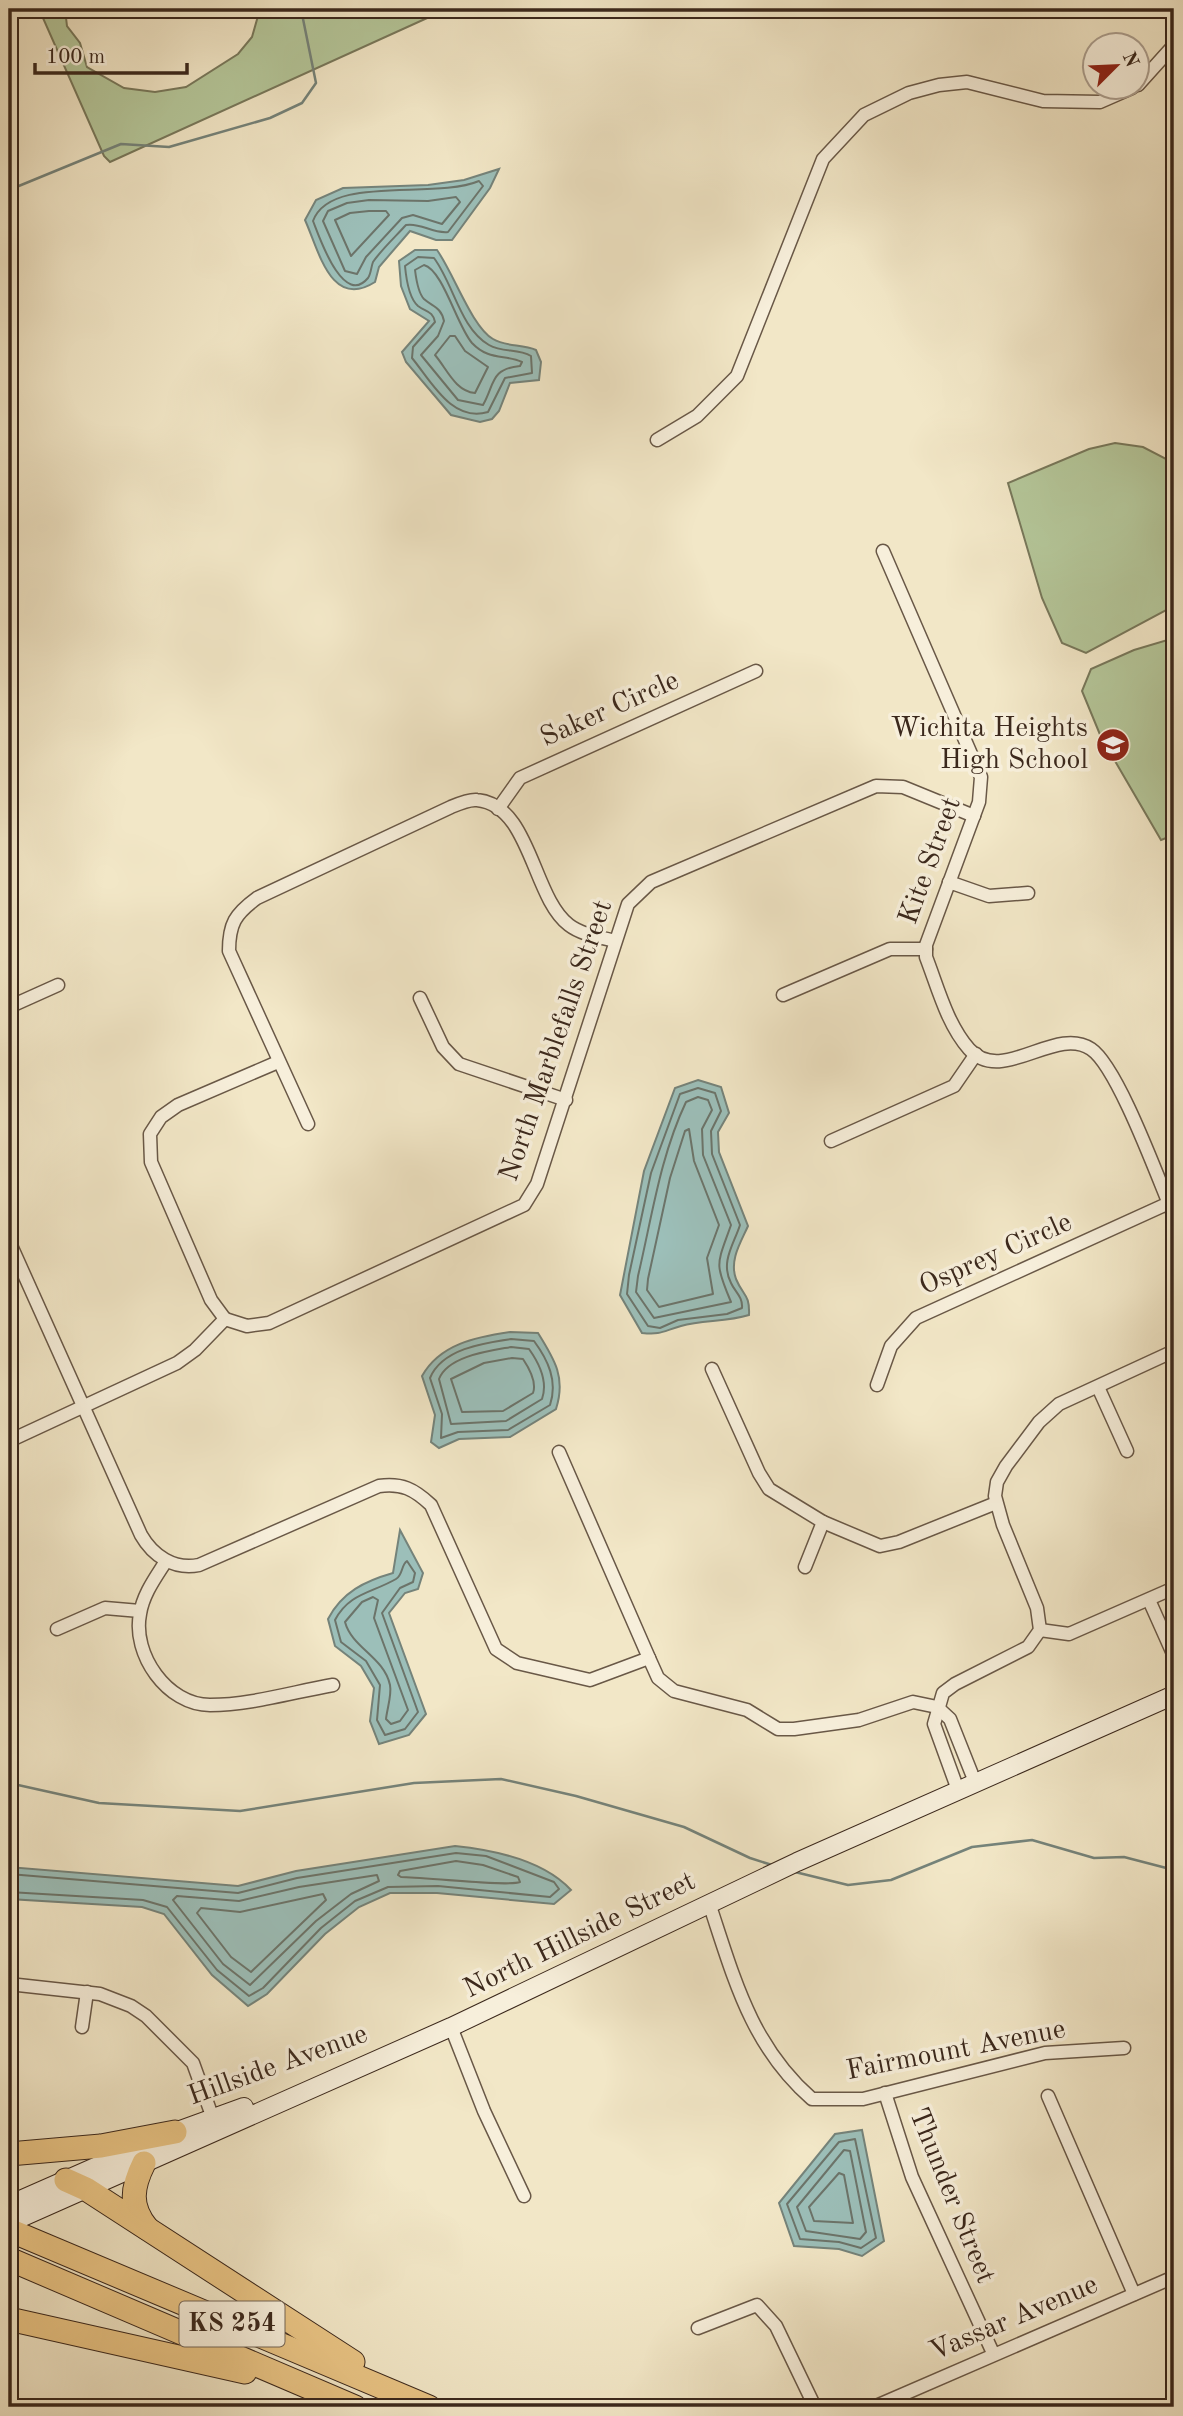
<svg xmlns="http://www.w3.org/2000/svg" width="1183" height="2416" viewBox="0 0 1183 2416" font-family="'Old Standard TT',serif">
<rect width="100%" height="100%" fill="#f2e7c7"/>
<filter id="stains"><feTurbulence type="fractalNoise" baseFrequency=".00286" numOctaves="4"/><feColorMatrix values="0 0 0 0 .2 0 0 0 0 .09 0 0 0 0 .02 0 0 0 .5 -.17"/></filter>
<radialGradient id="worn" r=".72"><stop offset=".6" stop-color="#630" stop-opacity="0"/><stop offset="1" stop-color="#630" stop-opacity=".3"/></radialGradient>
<!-- green -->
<g fill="#b5c79a" stroke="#78785b" stroke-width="2">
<polygon points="39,9 65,9 67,26 80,43 87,67 124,88 155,92 186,87 238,54 252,37 260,9 447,9 110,162 104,156"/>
<polygon points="1115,443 1143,447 1174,463 1174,606 1086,653 1062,643 1042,598 1008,483 1089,449"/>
<polygon points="1174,638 1174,835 1161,840 1101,737 1082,691 1091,669 1134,650"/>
</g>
<!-- water -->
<g fill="#9cbfb9" stroke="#75837a" stroke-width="2">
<path d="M499,169L490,188L452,240H436L410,231L379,267L375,282C331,310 319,251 305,220L316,200L343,188L428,185L464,180Z"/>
<path d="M415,250H437C454,274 472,327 493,339C506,347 522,344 536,350L541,362L539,380L510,383L499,411L492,419L480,422L451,415L406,362L402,352L429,321L410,309L401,286L399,261Z"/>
<path d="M698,1080L721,1087L729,1113L718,1132L719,1152L748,1226C741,1242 729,1260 736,1279C743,1296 750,1294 749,1315C726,1322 703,1320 681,1326C663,1331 662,1335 642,1333L620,1295L644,1171L675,1088Z"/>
<path d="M510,1332L538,1333C555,1360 566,1378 556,1409L510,1437L459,1439L439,1448L431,1442L435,1415L422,1376C440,1344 476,1337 510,1332Z"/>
<path d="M400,1530L423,1573L418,1589L405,1593L389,1613L426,1714L409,1735L379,1744L370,1721L374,1688L361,1666L335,1646L328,1619C342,1592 365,1581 393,1573Z"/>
<path d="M455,1846C494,1850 544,1861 571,1890L554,1904L437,1893H390L359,1907L325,1934L267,1994L248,2006L212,1975L164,1914L142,1907L9,1899V1867L238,1886L296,1871Z"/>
<polygon points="862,2130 884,2241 862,2256 839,2249 794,2246 779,2203 835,2134"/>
</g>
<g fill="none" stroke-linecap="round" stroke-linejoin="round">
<!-- shore -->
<g stroke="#6c746a" stroke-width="2">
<path d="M479,181L483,186L448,232C433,234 420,222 406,225C396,236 381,250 373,262C371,267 371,274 368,278C343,308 319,236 313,221C330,174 434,200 479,181Z"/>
<polygon points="456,197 460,202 442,224 413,215 402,218 366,257 357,274 345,271 323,221 328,211 347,203 369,200 428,201"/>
<polygon points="369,211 386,211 389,215 351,256 335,220 350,213"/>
<path d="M418,257L434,258C454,285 460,328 489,345C503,353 518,348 531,356L532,373L505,378L488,412C452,423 431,381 412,358L413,347L435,322C433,311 426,312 418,306C409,298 406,277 405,266Z"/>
<path d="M424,265C443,270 457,326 472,343C489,361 505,354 522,362L520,366C490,369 495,384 483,405L458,400L421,355L438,336L444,321C441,307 433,307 424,299C418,293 416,278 415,270Z"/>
<path d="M450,336H455L465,351L488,367L475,393C455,391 447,369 435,355Z"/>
<path d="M698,1088L715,1093L721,1111L711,1131L712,1154L740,1225C734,1244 720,1262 731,1283C735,1292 743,1297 742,1308L727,1314L678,1320L660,1328L648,1326L627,1294L629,1275L651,1173L680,1094Z"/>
<path d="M698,1097L708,1100L712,1110L702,1129L703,1155L731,1225C717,1265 714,1262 731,1302L654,1318L636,1292L638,1276C652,1217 660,1157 686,1102Z"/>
<polygon points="689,1129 694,1161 719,1225 707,1258 713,1294 659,1307 647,1290 648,1279 670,1178 685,1131"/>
<path d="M511,1339L534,1341C548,1360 558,1381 550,1405L508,1430L458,1432L441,1438L442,1414L430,1378C442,1349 483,1343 511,1339Z"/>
<path d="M511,1347L529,1349C539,1363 548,1382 542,1399L506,1421L451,1424L439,1379C448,1356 489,1351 511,1347Z"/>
<path d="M512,1358L523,1359C529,1368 537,1382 533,1393L503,1411L462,1412L451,1379L484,1363Z"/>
<path d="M407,1561L415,1573L413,1582L400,1588L382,1613L418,1712L405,1729L385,1735L377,1720L380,1685L366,1661L341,1642L335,1620C349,1593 372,1593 396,1579C403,1575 401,1565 407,1561Z"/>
<path d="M373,1597L378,1600L374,1618L408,1710L400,1721L391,1724L386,1719C387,1709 392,1695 390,1685C384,1657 352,1648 345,1622L362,1602Z"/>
<path d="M456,1861L483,1865L518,1877L520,1882C509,1887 422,1877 401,1877L398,1875L400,1871Z"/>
<polyline points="9,1874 238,1893 297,1878 456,1853 486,1856 554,1882 559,1889 550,1897 438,1886 388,1887 355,1901 321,1928 263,1988 249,1996 217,1970 167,1907 143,1900 9,1892"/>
<polygon points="377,1875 379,1881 351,1894 316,1921 250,1985 223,1964 173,1900 177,1896 239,1901 299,1887"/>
<polygon points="323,1894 326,1900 251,1972 231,1957 197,1913 201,1908 240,1912"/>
<polygon points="855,2139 876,2238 861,2248 839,2242 800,2239 787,2204 839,2142"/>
<polygon points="844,2150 850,2151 866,2232 860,2239 806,2231 797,2207"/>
<polygon points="839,2173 844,2175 853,2223 814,2221 809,2207"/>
</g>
<!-- stream -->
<g stroke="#75837a" stroke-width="2.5">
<polyline points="9,190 121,144 169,147 270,118 302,103 316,83 301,9"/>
<polyline points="9,1783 99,1803 240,1811 414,1783 501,1779 576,1796 684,1827 750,1858 772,1865"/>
<polyline points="795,1872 848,1885 891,1880 972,1847 1032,1840 1094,1858 1124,1857 1174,1870"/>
</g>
<!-- street casing -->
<g stroke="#695847" stroke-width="15">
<g id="street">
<polyline points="1138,85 1174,45"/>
<polyline points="657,440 697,416 737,376 823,159 864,115 909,93 939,85 967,82 1043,101 1100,102 1132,88"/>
<path d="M883,551L981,777L979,802L926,945V957C938,988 947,1024 969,1049C1002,1086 1055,1025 1091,1049C1118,1067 1159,1181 1174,1216"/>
<polyline points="498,809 520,778 756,671"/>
<polyline points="949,882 989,896 1028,893"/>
<polyline points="783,995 890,949 926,949"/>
<polyline points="420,998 443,1047 459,1064 566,1100"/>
<polyline points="9,1007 58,985"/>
<path d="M308,1124L229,951C229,924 235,914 257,898L451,807C458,804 469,799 477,800C531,805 532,897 569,925C582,935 600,937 615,941"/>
<polyline points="831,1141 954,1086 976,1054"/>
<path d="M9,1241L141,1535C153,1556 174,1570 199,1565L379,1486C402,1483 414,1489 431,1505L496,1649L517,1663L590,1680L649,1658L658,1678L674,1691L747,1710L778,1729H794L859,1720L913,1702L937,1707"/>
<polyline points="225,1319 211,1300 151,1162 150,1134 161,1117 178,1105 278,1062"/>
<polyline points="712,1369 759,1473 769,1489 823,1522 880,1546 899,1542 996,1503"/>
<polyline points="877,1385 891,1346 916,1318 1169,1203"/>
<polyline points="1098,1387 1127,1451"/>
<polyline points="9,1441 177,1363 195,1350 225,1319 247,1326 269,1323 524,1205 537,1184 628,904 651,882 876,786 903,787 974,816"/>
<polyline points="559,1452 649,1658"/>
<path d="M166,1561C156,1577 143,1594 140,1614C132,1654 167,1705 210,1705C250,1705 293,1692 333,1685"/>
<polyline points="805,1567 823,1522"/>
<polyline points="1149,1600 1174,1656"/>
<polyline points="57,1629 105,1608 140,1611"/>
<polyline points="1040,1630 1069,1634 1174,1588"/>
<polyline points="937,1707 950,1719 975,1782"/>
<polyline points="958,1790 934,1724 943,1693 955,1684 1028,1647 1040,1630 1037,1608 1003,1525 995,1496 997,1482 1006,1466 1039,1422 1059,1404 1174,1351"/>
<path d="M709,1903C734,1978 751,2046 812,2099H863L1045,2053L1124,2048"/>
<polyline points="9,1984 100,1994 131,2006 146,2016 193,2063 215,2124"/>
<polyline points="82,2027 87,1992"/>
<polyline points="451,2027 484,2111 524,2196"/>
<polyline points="885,2093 912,2177 993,2353"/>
<polyline points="1048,2096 1134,2294"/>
<polyline points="698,2328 757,2305 776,2326 815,2407"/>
<polyline points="874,2407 1174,2277"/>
</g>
</g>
<!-- secondary casing -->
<g stroke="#3b281c" stroke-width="20">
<g id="secondary">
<polyline points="9,2205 175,2132 244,2107"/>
<polyline points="9,2223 451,2027 797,1862 1174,1695"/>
</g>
</g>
<!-- highway casing -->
<g stroke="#3b281c" stroke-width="25">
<g id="highway">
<polyline points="9,2154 101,2146 175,2132"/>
<path d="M144,2163C132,2187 129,2206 147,2228"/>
<polyline points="66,2180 86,2189 353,2362"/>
<polyline points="9,2230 429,2407"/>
<polyline points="9,2259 355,2407"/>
<polyline points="9,2319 245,2372"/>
</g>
</g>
<!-- street -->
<use href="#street" stroke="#f7efdb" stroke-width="12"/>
<!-- secondary -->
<use href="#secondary" stroke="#f7efdb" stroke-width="18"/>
<!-- highway -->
<use href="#highway" stroke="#e9c484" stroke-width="23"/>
</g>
<!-- icons -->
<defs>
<g id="school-disc" transform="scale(1.75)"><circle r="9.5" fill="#8f2418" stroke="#f7efdb"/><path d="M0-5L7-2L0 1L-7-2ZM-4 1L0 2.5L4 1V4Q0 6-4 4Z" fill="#fff"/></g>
</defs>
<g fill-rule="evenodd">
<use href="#school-disc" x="1113" y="745"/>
</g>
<g text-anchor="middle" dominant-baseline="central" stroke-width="7" stroke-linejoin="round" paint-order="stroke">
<!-- shield labels -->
<rect fill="#f7efdb" stroke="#736455" stroke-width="2" x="179.5" y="2301.5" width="105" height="45" rx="5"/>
<g font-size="26" font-weight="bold" fill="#3b281c">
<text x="232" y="2324">KS 254</text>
</g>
<!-- street labels -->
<g font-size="28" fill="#3b281c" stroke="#f7efdb">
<text transform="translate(610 710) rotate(-24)">Saker Circle</text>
<text transform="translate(931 861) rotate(-70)">Kite Street</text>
<text transform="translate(557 1041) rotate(-71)">North Marblefalls Street</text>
<text transform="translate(996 1255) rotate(-24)">Osprey Circle</text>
<text transform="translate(580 1936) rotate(-26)">North Hillside Street</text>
<text transform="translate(956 2051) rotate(-11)">Fairmount Avenue</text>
<text transform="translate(278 2066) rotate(-20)">Hillside Avenue</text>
<text transform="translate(951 2196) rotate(68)">Thunder Street</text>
<text transform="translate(1014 2319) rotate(-23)">Vassar Avenue</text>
</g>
<!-- poi labels -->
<g font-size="28" fill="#3b281c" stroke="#f7efdb" text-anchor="end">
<text x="1088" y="729">Wichita Heights<tspan x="1088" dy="32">High School</tspan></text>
</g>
</g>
<!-- margin -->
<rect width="1183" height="2416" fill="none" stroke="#f2e7c7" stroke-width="35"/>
<rect x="10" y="10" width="1162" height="2395" fill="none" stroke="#3b281c" stroke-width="3.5"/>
<rect x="18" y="18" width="1148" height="2381" fill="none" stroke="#3b281c" stroke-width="2"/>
<!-- north arrow -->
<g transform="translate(1116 66) rotate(66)"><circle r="33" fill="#f7efdb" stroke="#ac9f8f" stroke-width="2"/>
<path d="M0-5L12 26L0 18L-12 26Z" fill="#8f2418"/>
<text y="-10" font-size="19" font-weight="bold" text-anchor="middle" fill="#3b281c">N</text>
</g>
<!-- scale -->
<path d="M35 63v10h152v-10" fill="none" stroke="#3b281c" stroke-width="3.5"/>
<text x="46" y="63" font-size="21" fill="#3b281c" stroke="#f7efdb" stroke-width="5" paint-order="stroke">100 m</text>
<rect width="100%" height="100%" filter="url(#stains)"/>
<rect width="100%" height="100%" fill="url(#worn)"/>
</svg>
